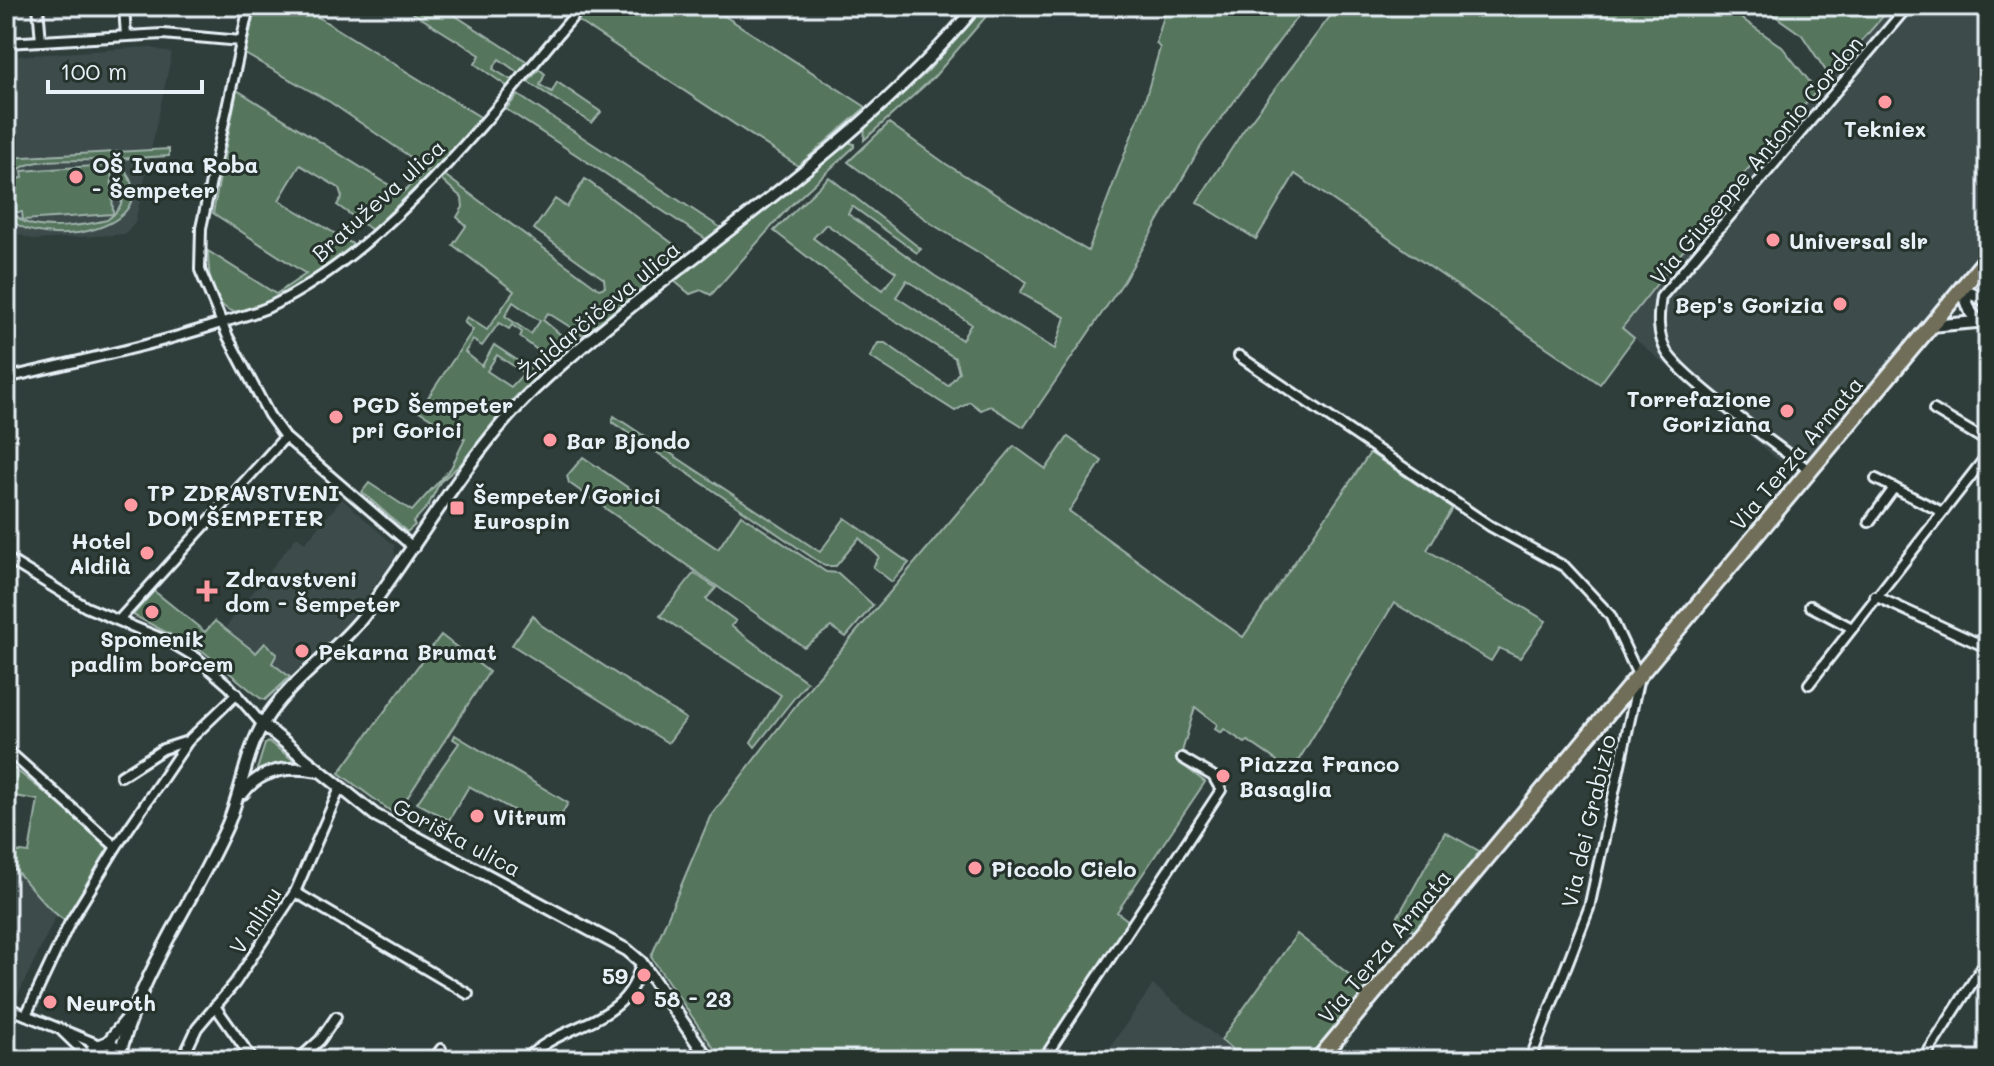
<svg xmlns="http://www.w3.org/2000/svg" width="1994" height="1066" viewBox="0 0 1994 1066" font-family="Mali,sans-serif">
<rect width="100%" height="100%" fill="#303e3b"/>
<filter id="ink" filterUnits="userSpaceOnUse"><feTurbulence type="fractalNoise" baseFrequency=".0125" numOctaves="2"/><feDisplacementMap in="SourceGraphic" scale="16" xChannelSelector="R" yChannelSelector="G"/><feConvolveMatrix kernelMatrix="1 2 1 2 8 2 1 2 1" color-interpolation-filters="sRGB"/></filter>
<g filter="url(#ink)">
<!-- built -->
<g fill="#3c4b4c">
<polygon points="1892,6 1988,6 1988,248 1797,476 1622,328 1747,170"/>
<polygon points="148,47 172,53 135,223 125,234 35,240 6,230 6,57"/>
<polygon points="342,499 394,545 395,558 345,625 290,677 272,663 277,654 265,644 256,653 226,627 297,536 305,543"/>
<polygon points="6,860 28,881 56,916 16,999 7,1007"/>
<polygon points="1153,985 1221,1040 1245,1060 1101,1060"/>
</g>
<!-- green -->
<g fill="#55745c" stroke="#9eb2aa" stroke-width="2" fill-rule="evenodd">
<path d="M256,6H300L485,120L372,230L337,205L342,197L339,188L300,165L279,200L354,245C336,261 249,323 227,309C210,298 208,268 208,251L276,294L306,274L213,213L237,90L402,193L428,169L330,102L245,54Z"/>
<polygon points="402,6 440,6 531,64 523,76 499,59 493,69 516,83 511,89 475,64 480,55"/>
<polygon points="589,6 709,6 866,107 798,166 577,20"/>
<polygon points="986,6 995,6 934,77 864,140 865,127 927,72"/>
<path d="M1167,6H1221L1233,16L1248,14L1257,6H1289L1291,11L1300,13L1201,146L1124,281L1024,427L990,406L981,410L970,402L955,411L870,357L878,343H885L948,386L959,372L955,358L867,303L774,231L829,177L921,249L917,253L852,206L848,214L935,276L1055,349L1065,317L1020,293L1027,282L932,224L848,162L889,123L946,164L1088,251L1145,100L1160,48L1156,43ZM826,224L896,272L883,290L813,238ZM907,280L971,324L962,340L896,297Z"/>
<polygon points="1338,6 1724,6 1782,47 1817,91 1747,170 1622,328 1634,338 1600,384 1295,174 1256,239 1197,202 1243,131"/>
<polygon points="1761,6 1892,6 1830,77 1802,35"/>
<polygon points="539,69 545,74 540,85 552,92 557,82 601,112 592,123 528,82"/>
<polygon points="518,95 721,228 706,239 506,109"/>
<polygon points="848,142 854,144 854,147 789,207 711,295 701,290 690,294 673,280"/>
<path d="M169,149V156L116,159C181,228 38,256 6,215V173L14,165L6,164V158ZM95,160L109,165L22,171L23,178L13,179L15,212H22L23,220L113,214L111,166C130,183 127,206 107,220C87,225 47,231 27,223C2,213 1,175 27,165C47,158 74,161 95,160Z"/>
<path d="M443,174L599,289L605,287L604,279L534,229L555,199L567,207L585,179L687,254L583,335L548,313L543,320L561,335L554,347L559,355L506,406L460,465L440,482L428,506L413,522L415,525L407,532L362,492L369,483L412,511L451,468L465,439L419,411L473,330L464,322L467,317L487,330L514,291L453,245L466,226L457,217L463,207L462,198L440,178ZM513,302L540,321L531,334L505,316ZM499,323L509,329L512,325L522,332L520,337L544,355L532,370L494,345L482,366L465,352L473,340L482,346ZM497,355L524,373L511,387L487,371Z"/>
<polygon points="614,416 820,552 845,518 909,563 892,582 873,567 879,557 859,538 836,566 825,566 612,422"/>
<polygon points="1068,437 1102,461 1069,511 1243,637 1370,453 1452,508 1427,550 1546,621 1520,658 1499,648 1491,661 1394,603 1292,771 1248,741 1245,743 1224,729 1221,733 1215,729 1217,724 1195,707 1179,762 1205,782 1117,912 1130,922 1036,1060 722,1060 651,957 710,817 813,683 1014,446 1046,469"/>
<polygon points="583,457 718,549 741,515 826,572 838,573 873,605 846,637 831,627 804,647 569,483 567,476"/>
<polygon points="694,573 716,588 706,599 736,621 731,626 807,682 755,747 751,742 781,695 660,616"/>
<polygon points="154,591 205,632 215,621 256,653 265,643 277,654 272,663 290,677 265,700 260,698 204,652 133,615"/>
<polygon points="533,615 541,625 686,719 668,743 512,645"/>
<polygon points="441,635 489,672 396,815 339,773"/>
<polygon points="455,735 568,803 552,831 469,786 449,820 417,803 459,743 453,739"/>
<polygon points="269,742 297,763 255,776 265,744"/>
<path d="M6,762L115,848L69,923C44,909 27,880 6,860V844L12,851L29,853L38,800L9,795L6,823Z"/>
<polygon points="1445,832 1481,852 1415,932 1397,918"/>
<polygon points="1297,934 1368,989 1309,1060 1245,1060 1221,1040"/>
</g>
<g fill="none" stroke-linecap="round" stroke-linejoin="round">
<!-- minor casing -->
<g stroke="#e8f1f8" stroke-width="14">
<g id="minor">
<polyline points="38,6 41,41"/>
<polyline points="124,6 126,36"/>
<polyline points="249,6 201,228 200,270 227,335 269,415 285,437 414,548"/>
<polyline points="6,43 163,34 241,41"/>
<polyline points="1239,356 1490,526 1565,567 1610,615 1639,677 1589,908 1530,1060"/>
<path d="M6,378C77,361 148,347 218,324C235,318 253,314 269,307C391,249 496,107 582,6"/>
<polyline points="1934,410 1988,442"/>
<path d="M1810,471C1781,448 1680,377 1666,351C1657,333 1658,316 1661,297L1908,6"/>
<polyline points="1876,479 1942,512"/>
<polyline points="1869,522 1894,488"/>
<polyline points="6,558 86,607 172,643 197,658 229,686 262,724"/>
<polyline points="1875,596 1988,648"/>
<polyline points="1810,606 1850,627"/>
<polyline points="119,620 285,437"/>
<polyline points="1809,684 1988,454"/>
<polyline points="6,749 116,847"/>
<polyline points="121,776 163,749 188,741"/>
<polyline points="295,892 468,994"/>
<polyline points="215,1006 253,1060"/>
<polyline points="6,1007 97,1044"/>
<polyline points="26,1015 69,924 116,847 188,741 237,694"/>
<polyline points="62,1031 89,1057"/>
<polyline points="182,1060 197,1028 235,983 295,892 340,788"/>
<polyline points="298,1060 320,1040 336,1017"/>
<polyline points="433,1060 441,1049"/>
<path d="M525,1060C565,1019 629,1027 641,962"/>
<polyline points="1043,1060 1221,790 1213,776 1182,758"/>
<polyline points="1923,1060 1988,958"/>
</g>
</g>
<!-- tertiary casing -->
<g stroke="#e8f1f8" stroke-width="16">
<g id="tertiary">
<polyline points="1962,289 1971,313 1988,329"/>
<polyline points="1962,289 1988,302"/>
<polyline points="1930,326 1977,322"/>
<polyline points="262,724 375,815 627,950 641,962 709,1060"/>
<path d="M243,793C261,768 291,766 319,771"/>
<polyline points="108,1042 130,1015"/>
<path d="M121,1050C143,969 193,902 227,826C242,792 245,753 264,722C287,683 335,653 363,617C424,537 473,443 548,376C688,251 855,152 976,6"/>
<polyline points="89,1060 93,1048 108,1042 121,1050 124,1060"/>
</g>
</g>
<!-- primary casing -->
<g stroke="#e8f1f8" stroke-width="20">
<polyline id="primary" points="1318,1060 1988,257"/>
</g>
<!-- minor -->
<use href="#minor" stroke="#26332d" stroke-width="8"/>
<!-- tertiary -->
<use href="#tertiary" stroke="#26332d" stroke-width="10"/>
<!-- primary -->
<use href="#primary" stroke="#706e59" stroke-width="14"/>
</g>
</g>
<!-- markers -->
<g fill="#ff9aa2" stroke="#26332d" stroke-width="3">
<circle cx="1885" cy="102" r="8"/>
<circle cx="76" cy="177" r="8"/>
<circle cx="1773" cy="240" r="8"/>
<circle cx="1840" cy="304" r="8"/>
<circle cx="1787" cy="411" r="8"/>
<circle cx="336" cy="417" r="8"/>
<circle cx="550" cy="440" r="8"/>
<circle cx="131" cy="505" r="8"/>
<rect x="449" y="500" width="16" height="16" rx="4"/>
<circle cx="147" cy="553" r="8"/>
<path d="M203 579h8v8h8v8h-8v8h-8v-8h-8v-8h8z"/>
<circle cx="152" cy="612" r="8"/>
<circle cx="302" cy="651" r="8"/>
<circle cx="1223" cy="776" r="8"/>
<circle cx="477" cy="816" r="8"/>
<circle cx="975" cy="868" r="8"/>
<circle cx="644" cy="975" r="8"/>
<circle cx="638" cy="998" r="8"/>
<circle cx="50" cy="1002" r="8"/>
</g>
<g text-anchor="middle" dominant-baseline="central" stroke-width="6" stroke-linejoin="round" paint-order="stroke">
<!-- poi labels -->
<g font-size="22" font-weight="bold" fill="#e8f1f8" stroke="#26332d" text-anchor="start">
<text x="1885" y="128" text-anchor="middle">Tekniex</text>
<text x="92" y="164">OŠ Ivana Roba<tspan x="92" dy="25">- Šempeter</tspan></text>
<text x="1789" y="240">Universal slr</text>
<text x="1824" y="304" text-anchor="end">Bep's Gorizia</text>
<text x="1771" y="398" text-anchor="end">Torrefazione<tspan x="1771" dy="25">Goriziana</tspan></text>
<text x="352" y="404">PGD Šempeter<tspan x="352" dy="25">pri Gorici</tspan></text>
<text x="566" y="440">Bar Bjondo</text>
<text x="147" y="492">TP ZDRAVSTVENI<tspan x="147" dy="25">DOM ŠEMPETER</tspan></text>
<text x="473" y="495">Šempeter/Gorici<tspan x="473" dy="25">Eurospin</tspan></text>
<text x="131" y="540" text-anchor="end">Hotel<tspan x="131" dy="25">Aldilà</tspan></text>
<text x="225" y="578">Zdravstveni<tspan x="225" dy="25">dom - Šempeter</tspan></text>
<text x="152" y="638" text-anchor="middle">Spomenik<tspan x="152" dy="25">padlim borcem</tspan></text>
<text x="318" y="651">Pekarna Brumat</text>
<text x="1239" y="763">Piazza Franco<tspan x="1239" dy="25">Basaglia</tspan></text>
<text x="493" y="816">Vitrum</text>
<text x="991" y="868">Piccolo Cielo</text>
<text x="628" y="975" text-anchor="end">59</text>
<text x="654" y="998">58 - 23</text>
<text x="66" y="1002">Neuroth</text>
</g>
<!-- street labels -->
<g font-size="22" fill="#e8f1f8" stroke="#26332d">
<text transform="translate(1756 160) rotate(-50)">Via Giuseppe Antonio Cordon</text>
<text transform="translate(378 200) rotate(-42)">Bratuževa ulica</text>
<text transform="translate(599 310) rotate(-40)">Žnidarčičeva ulica</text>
<text transform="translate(1796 453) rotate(-50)">Via Terza Armata</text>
<text transform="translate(1588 821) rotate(-77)">Via dei Grabizio</text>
<text transform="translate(457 837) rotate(28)">Goriška ulica</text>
<text transform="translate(255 920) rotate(-57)">V mlinu</text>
<text transform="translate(1384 946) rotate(-50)">Via Terza Armata</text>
</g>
</g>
<!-- margin -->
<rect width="1994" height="1066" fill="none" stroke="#26332d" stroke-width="32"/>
<rect x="16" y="16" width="1962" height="1034" fill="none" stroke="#e8f1f8" stroke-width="3" filter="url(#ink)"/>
<!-- scale -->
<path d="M48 80v12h154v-12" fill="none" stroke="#e8f1f8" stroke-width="4"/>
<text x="60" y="80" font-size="24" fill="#e8f1f8" stroke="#26332d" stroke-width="6" paint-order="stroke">100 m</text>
</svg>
